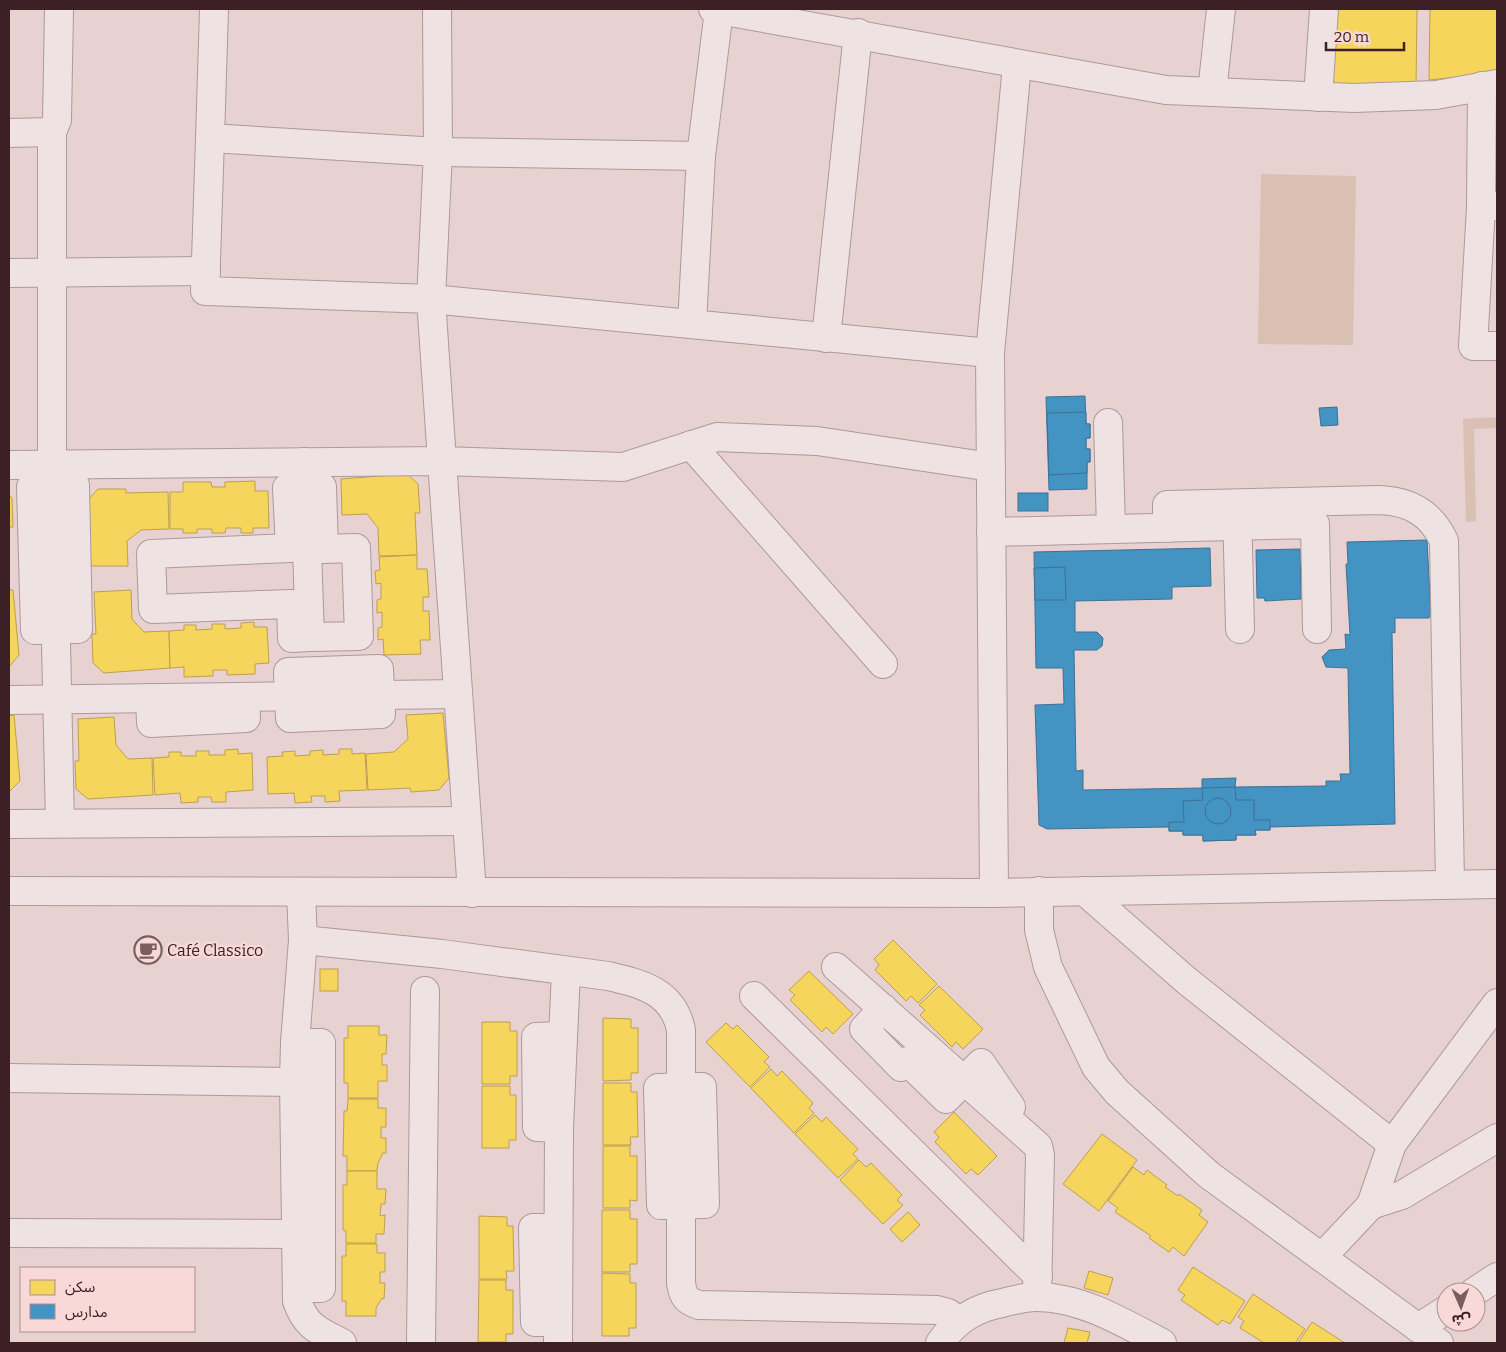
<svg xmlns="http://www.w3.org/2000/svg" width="1506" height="1352" viewBox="0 0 1506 1352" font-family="Bitter,'Noto Sans Arabic',serif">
<rect width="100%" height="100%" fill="#e7d1d1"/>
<!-- green -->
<g fill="#dac0b3">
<polygon points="1261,174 1356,176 1353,345 1258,344"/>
<polygon points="1497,417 1497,428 1474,429 1476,521 1466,522 1463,419"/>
</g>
<!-- homes -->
<g fill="#f6d55c" stroke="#be9f4c">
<polygon points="1330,9 1417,9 1416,86 1327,90"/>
<polygon points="1430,9 1497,9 1497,73 1429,80"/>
<polygon points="407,474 418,484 420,513 415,513 417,555 379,556 378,528 367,514 342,515 341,479"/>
<polygon points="255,481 255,491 268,491 269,528 253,528 253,533 241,533 241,528 226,528 225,533 212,533 212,529 197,529 197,533 183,533 183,529 170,529 170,492 183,492 183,482 211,482 212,487 225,487 225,482"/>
<polygon points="98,489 126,489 126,493 168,492 169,529 141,530 127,541 128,566 91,566 87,501"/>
<polygon points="9,495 12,498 13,527 9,527 9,569"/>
<polygon points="417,555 417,569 427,569 429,597 423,597 423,611 429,611 430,640 420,640 421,654 384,655 383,639 378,640 378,628 382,627 382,612 377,613 377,600 381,599 381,583 376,584 375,571 380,570 379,557"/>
<polygon points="9,590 13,590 19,655 9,667"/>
<polygon points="131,590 132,619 144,632 169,631 170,668 104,673 93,663 92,634 96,634 94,592"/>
<polygon points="254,622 254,627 267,627 269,663 255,664 255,674 227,675 227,670 213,670 213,676 184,677 184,667 170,668 169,631 184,630 184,625 196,625 196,630 212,629 212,624 225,624 225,629 241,628 241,623"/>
<polygon points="443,713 449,778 439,790 411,792 410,788 368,790 366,754 394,752 408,739 406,715"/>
<polygon points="14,715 20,781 9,792 9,716"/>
<polygon points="114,717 116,745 128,759 152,758 153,795 88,799 76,789 75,761 79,761 78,719"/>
<polygon points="238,749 238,754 252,753 253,790 226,792 226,802 212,802 211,797 198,797 198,802 181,803 180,793 155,795 153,758 169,757 169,752 181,752 181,756 196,756 196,751 209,751 209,755 225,755 225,750"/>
<polygon points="339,749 352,749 352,754 365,753 367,790 339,791 340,801 325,802 325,796 311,796 312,802 295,803 294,793 268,794 267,757 283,756 282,752 295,751 295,756 310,755 310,751 323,750 323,755 339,754"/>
<polygon points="893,940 937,984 918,1003 911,996 906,1001 875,970 879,965 874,959"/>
<rect x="320" y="969" width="18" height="22"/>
<polygon points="809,971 853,1014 833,1034 826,1027 822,1032 790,1000 795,995 789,990"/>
<polygon points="939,986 983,1029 963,1049 956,1042 952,1047 920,1015 925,1010 919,1005"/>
<polygon points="603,1018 631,1019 631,1028 638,1028 638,1073 631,1073 631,1080 603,1081"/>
<polygon points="482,1022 510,1022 510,1031 517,1031 517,1076 510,1076 510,1084 482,1084"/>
<polygon points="726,1023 733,1029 737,1025 769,1057 764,1062 770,1067 750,1087 706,1042"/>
<polygon points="348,1026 379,1026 379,1035 387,1035 386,1054 382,1054 382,1065 387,1065 387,1081 378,1081 378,1098 348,1098 348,1083 344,1083 344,1038 348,1038"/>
<polygon points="771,1069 777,1076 782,1071 813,1103 809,1108 814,1113 794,1133 751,1088"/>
<polygon points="603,1083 631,1083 631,1092 637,1092 638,1137 630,1137 631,1145 603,1145"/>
<polygon points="482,1086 510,1086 510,1095 516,1095 516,1140 509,1140 509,1148 482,1148"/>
<polygon points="348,1099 378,1099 378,1108 386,1108 386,1127 381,1127 381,1138 386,1138 386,1153 383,1153 378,1163 377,1171 347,1171 347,1156 343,1156 344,1111 347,1111"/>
<polygon points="954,1112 997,1156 978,1175 971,1169 966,1174 935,1142 939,1137 934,1132"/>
<polygon points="815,1115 822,1122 826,1117 858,1149 853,1154 858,1159 838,1178 795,1134"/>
<polygon points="1102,1134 1137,1160 1099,1211 1063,1184"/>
<polygon points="603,1146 630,1146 630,1156 637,1156 637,1201 630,1200 630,1208 603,1208"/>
<polygon points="859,1160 866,1167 871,1163 902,1195 897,1200 903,1205 883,1224 840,1180"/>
<polygon points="1133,1167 1144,1175 1147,1170 1167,1185 1165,1187 1178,1196 1179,1194 1202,1210 1199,1215 1208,1222 1184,1256 1173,1247 1169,1252 1149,1238 1151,1236 1115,1212 1118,1208 1108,1201"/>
<polygon points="347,1171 377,1171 377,1189 386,1189 385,1204 381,1204 380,1216 385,1215 384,1234 376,1234 376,1243 346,1243 346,1231 343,1230 343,1185 347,1185"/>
<polygon points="602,1210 630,1210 630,1219 637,1219 637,1264 630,1264 630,1272 602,1272"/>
<polygon points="908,1212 920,1225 902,1242 890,1229"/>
<polygon points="479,1216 507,1217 507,1226 513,1226 514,1271 506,1271 507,1279 479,1279"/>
<polygon points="346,1244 377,1244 377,1253 385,1253 385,1272 380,1272 380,1283 385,1283 384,1299 382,1298 376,1308 376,1316 346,1316 346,1301 342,1301 342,1256 346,1256"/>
<polygon points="1193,1267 1245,1301 1230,1324 1222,1320 1218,1325 1181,1300 1185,1295 1178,1290"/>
<polygon points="1089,1271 1113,1278 1108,1295 1084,1288"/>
<polygon points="602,1273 630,1274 630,1283 636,1283 636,1328 629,1328 629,1336 602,1336"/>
<polygon points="479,1280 506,1280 506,1290 513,1290 513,1334 506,1334 506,1342 478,1342"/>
<polygon points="1253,1294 1305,1329 1295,1343 1264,1343 1240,1328 1244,1321 1238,1317"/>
<polygon points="1312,1322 1345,1343 1298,1343"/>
<polygon points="1068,1328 1090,1332 1087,1343 1064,1343"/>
</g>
<!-- schools -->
<g fill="#4393c3" stroke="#417094">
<polygon points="1085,396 1086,424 1090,424 1090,438 1086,438 1086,449 1090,449 1090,462 1087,462 1087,489 1049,490 1046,397"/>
<polygon points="1337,407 1338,425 1321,426 1319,408"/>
<polygon points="1086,412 1086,424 1090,424 1090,438 1086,438 1086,449 1090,449 1090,462 1087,462 1087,473 1049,475 1047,413"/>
<rect x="1018" y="493" width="30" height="18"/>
<polygon points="1427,540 1431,615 1429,618 1395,618 1395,633 1392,632 1395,824 1270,827 1270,830 1255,830 1256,835 1236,835 1236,840 1203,841 1203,835 1183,835 1183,831 1169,831 1169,827 1047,829 1039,825 1035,705 1064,704 1063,668 1036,668 1034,552 1210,548 1211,586 1172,587 1172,599 1075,601 1075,632 1097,632 1103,638 1102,646 1097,650 1074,650 1076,771 1083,770 1083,790 1202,788 1202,779 1236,778 1235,787 1326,786 1326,781 1341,781 1340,774 1350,774 1348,668 1326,667 1322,657 1329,650 1346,649 1345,634 1350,635 1346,564 1348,564 1347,542"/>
<polygon points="1300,549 1301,599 1265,601 1264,598 1257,598 1256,550"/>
<polygon points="1065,567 1066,600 1035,600 1034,568"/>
<polygon points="1235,787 1236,800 1254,800 1254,820 1270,820 1270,830 1255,830 1256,835 1236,835 1236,840 1203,841 1203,835 1183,835 1183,831 1169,831 1169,822 1184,822 1183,801 1203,800 1202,788"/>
<circle cx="1218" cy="811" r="13"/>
</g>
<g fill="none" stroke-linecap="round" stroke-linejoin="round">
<!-- minor casing -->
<g stroke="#ad999b" stroke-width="30">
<g id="minor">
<polyline points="59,9 57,120 52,132 52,464 60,823"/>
<polyline points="214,9 210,138 438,152 431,299 990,353 994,893"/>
<polyline points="437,9 438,152 701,156"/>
<polyline points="713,9 1166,90 1354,98 1436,95 1497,84"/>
<polyline points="1482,86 1481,207 1497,206"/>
<polyline points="1212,92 1221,9"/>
<polyline points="1318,97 1324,9"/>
<polyline points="9,133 52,132"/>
<polyline points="210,138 205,291 431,299 442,461 623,467 717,437 817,441 991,467"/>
<polyline points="1481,207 1473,346 1497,346"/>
<polyline points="9,273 206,271"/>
<polyline points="692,324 701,156 719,10"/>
<polyline points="826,338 858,33"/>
<polyline points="990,353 1017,65"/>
<polyline points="1108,423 1111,529"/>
<polyline points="691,445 883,664"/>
<polyline points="304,462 310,637 292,638 291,604 153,609 151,554 290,548 287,488 322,487 324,549 356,548 359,636 310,637"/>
<polyline points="9,465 442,461 472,893"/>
<polygon points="75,485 78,629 35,630 31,487"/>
<polyline points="1237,508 1240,629"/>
<path d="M1167,528V505L1379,500C1410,501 1431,513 1444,541L1450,884"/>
<polyline points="991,532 1315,524 1317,629"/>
<polygon points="379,669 381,714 290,718 288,672"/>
<polyline points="150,698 151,723 246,718 245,697"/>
<polyline points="9,700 458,694"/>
<polyline points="9,824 466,821"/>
<polyline points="9,891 994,893 1497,884"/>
<polyline points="1039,891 1039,930 1048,967 1096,1067 1117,1092 1209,1175 1439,1343"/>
<polyline points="1084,891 1187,981 1392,1144"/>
<path d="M301,893L303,940L295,1043L294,1082L297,1301C306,1327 319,1331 342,1343"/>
<path d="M303,940L442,954L608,976C642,984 673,991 681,1030V1283C683,1296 686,1301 699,1305L937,1310L948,1313L959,1321"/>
<polyline points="836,967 1038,1146 1040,1155 1037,1297"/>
<polyline points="754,996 1038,1276"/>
<polyline points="883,1008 864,1029 901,1067 907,1061 946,1099 981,1063 1011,1107"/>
<polyline points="295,1043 321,1043 321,1288 297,1288"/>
<polyline points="9,1078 294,1082"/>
<polygon points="702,1087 705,1204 661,1205 658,1088"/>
<polyline points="559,1128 537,1127 536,1037 561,1036"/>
<polyline points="1371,1205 1402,1195 1497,1138"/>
<polyline points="9,1233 296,1234"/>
<polyline points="1322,1257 1371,1205 1392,1144 1497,1003"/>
<polyline points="1474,1292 1497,1277"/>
<polyline points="558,1322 535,1322 533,1228 558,1228"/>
<polyline points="1418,1328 1446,1310"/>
<polyline points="421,1343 425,991"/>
<polyline points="558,1343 559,1128 566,971"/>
<path d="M940,1343C956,1320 975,1308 1002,1303C1013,1300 1025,1297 1037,1297C1081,1297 1124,1323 1162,1343"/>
</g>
</g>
<!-- minor -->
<use href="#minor" stroke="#efe2e2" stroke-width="28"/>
</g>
<!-- icons -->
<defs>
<g id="cafe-ring" transform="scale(1.4375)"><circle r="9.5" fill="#f8d9d7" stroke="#785e61" stroke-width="1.5"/><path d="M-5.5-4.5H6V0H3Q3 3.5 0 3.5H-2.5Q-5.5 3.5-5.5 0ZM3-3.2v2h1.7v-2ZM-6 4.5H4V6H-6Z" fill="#785e61"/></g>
</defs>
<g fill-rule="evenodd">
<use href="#cafe-ring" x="148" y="950"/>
</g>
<g text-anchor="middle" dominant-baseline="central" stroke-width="5" stroke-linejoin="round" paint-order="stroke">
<!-- poi labels -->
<g font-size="16" fill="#3d2025" stroke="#f8d9d7" text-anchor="start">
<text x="167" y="950">Café Classico</text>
</g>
</g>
<!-- border -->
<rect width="1506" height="1352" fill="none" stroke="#3d2025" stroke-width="20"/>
<!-- legend -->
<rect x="20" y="1267" width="175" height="65" fill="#f8d9d7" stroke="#ad8f90"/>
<rect x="30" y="1280" width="25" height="15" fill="#f6d55c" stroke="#ad8f90"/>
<text x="65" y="1292" font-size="15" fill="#3d2025">سكن</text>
<rect x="30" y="1304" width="25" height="15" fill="#4393c3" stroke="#ad8f90"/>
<text x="65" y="1317" font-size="15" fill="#3d2025">مدارس</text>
<!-- north arrow -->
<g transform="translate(1461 1307) rotate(178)"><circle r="24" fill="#f8d9d7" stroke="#ad8f90"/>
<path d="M0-4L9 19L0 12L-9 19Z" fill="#785e61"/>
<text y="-8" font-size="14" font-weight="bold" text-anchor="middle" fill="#3d2025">ش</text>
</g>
<!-- scale -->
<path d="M1326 42v8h78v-8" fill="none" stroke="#3d2025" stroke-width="2.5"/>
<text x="1334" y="42" font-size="15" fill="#3d2025" stroke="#f8d9d7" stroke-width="4" paint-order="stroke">20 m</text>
</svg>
